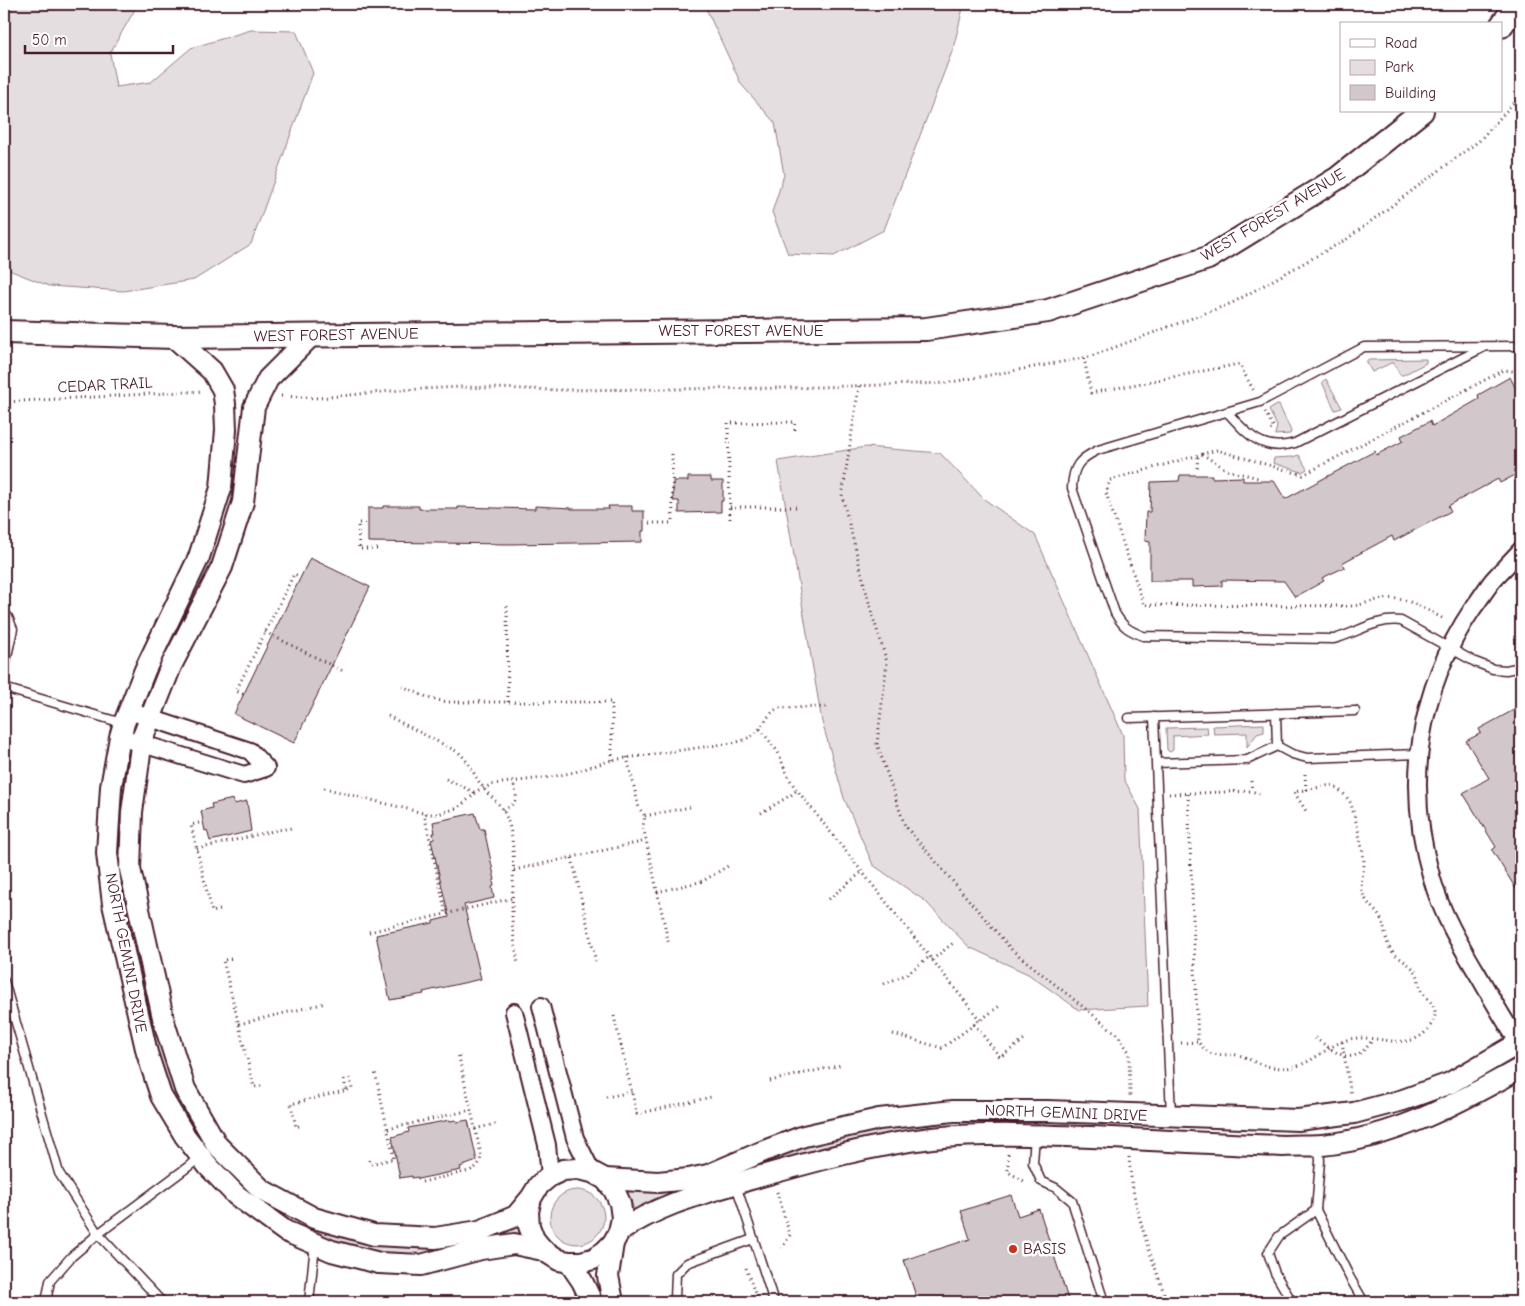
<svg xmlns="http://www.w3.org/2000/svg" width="1525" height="1306" viewBox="0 0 1525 1306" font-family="'Comic Neue',sans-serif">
<rect width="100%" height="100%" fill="#fff"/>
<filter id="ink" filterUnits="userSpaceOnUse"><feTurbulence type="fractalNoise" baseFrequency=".02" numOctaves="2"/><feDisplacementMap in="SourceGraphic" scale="10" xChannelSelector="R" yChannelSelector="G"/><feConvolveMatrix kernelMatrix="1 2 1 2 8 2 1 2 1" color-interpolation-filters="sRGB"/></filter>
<g filter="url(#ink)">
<!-- green -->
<g fill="#e5dee0" stroke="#987e86">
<polygon points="4,4 138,4 110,53 116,87 151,82 191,48 251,30 296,31 313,73 251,244 194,280 123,291 49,286 4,268"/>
<polygon points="704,4 964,4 953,49 884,230 834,256 788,254 772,212 784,175 775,123 741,84"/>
<polygon points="1426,359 1426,363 1403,375 1400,375 1393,362 1372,372 1367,363 1367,360"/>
<polygon points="1326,379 1342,408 1335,410 1322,382"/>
<polygon points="1277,405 1279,405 1291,431 1290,434 1275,435 1277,426 1269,410"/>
<polygon points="866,447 940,453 984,499 1035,535 1123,735 1124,779 1140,809 1148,1006 1079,1010 1028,974 969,947 925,901 873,865 844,798 822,722 778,461"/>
<polygon points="1299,455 1307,469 1302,472 1273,463 1274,458 1292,457"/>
<polygon points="1264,724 1264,732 1257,734 1247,747 1247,733 1214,734 1213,726"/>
<polygon points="1207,727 1208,734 1173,736 1173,750 1170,752 1167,750 1166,728"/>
<polygon points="116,845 162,1049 171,1074 197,1127 187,1133 163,1089 113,863"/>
<polygon points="929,1120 929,1126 927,1127 926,1130 653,1203 636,1210 634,1209 627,1191 664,1191 831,1137"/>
<circle cx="577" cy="1217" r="27"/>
<polygon points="258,1205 296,1226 341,1235 475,1241 455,1252 385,1259 294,1229"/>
<polygon points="518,1224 527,1240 503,1240 500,1231"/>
<polygon points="1265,1296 1271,1302 1234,1302"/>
</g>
<!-- building -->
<g fill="#d2c7cb" stroke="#4a1f2b">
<polygon points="1510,377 1521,399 1521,472 1500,483 1498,479 1448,506 1451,511 1394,541 1392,536 1342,563 1345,567 1322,578 1324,581 1295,597 1284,581 1222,580 1222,586 1192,587 1192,581 1150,581 1150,542 1145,541 1146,512 1150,512 1151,482 1179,481 1180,475 1212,475 1212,478 1243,477 1243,481 1274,481 1285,499 1375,451 1376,455 1403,441 1401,436 1430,421 1432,426 1479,399 1478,395"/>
<polygon points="688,477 711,477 711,481 723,481 723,501 721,501 721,512 679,513 679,501 673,501 673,481 688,481"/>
<polygon points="383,506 419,506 419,509 458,509 458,507 535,509 535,506 571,508 571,509 609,509 608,506 632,506 632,511 644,511 644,531 642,531 642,542 509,544 368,542 368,508 383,508"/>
<polygon points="310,558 370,587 294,743 234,714"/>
<polygon points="1521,706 1521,897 1492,850 1496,847 1463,793 1489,778 1466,741 1481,733 1479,729"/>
<polygon points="233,799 234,804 247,801 251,831 210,841 207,830 205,831 201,811 212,808 211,804"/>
<polygon points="475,813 480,829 484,829 495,880 493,881 494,886 492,887 494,898 464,905 481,979 423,992 424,994 390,1000 376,935 433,923 433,921 449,917 431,840 434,839 433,833 435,833 433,822"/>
<polygon points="450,1120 450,1121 456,1120 457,1122 468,1120 477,1161 460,1167 461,1170 418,1179 418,1177 412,1178 412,1176 400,1178 392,1137 409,1132 408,1128"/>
<polygon points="1011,1195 1018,1216 1039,1209 1069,1302 918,1302 904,1260 970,1239 961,1211"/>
</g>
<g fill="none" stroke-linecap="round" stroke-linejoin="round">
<!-- service casing -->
<g stroke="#4a1f2b" stroke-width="11">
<g id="service">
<path d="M1521,346L1364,347L1260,402L1098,450C1079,459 1073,466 1072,488L1115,613C1123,627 1128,630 1143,636L1334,639C1357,633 1376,618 1401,621L1475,662L1493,669L1506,670L1521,667"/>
<path d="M1227,412C1247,434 1263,453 1295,443L1484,347"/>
<polyline points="4,612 8,617 13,629 4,670"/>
<polyline points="4,688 122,723"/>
<polyline points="1276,713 1277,746"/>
<polyline points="1154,717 1171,1115"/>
<polyline points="1129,718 1355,711"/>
<polyline points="1157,763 1247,760 1277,746 1292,754 1307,758 1419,754"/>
<polyline points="4,981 59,1173 98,1234 162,1302"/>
<polyline points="1035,1135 1033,1163 1041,1181 1056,1188 1072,1201 1104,1302"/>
<polyline points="1319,1147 1320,1161 1316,1210 1350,1278 1364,1302"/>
<polyline points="736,1185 774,1302"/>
<polyline points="46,1302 50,1281 71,1257 98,1234 201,1157"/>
<polyline points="309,1302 315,1245"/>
<polyline points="676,1302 675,1299 676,1274 687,1263 753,1239"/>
<polyline points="1292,1302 1275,1273 1268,1253 1279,1236 1316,1210"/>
</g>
</g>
<!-- minor casing -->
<g stroke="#4a1f2b" stroke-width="20">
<g id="minor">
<path d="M1521,550C1512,560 1502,570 1493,580C1486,589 1480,599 1473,608C1418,690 1404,784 1432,879C1442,915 1461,946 1480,978C1493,1001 1506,1024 1521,1046"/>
<polyline points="120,737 244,775 266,768 250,751 129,711"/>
<polyline points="541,1006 575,1138 592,1172"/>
<polyline points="514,1012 547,1145 550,1176"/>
</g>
</g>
<!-- tertiary casing -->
<g stroke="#4a1f2b" stroke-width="24">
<g id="tertiary">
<polyline points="312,335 268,379 254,407 243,502 222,567 171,666 142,739 132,812 130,869 164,1022 185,1089 217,1145 262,1190 314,1218 374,1235 435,1238 479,1231 516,1216 531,1198 539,1185 550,1176 563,1170 578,1169 592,1172 605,1179 614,1190 620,1203 622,1218 619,1232 613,1243 604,1252 593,1259 581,1262 569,1262 559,1260 543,1250 534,1239 529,1226 528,1212 531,1198"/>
<polyline points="174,337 212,371 223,390 225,404 226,430 221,488 199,557 145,670 124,723 120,737 111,787 107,853 113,904 147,1053 161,1096 185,1136 208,1166 236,1195 285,1231 332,1251 379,1263 421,1265 481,1249 514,1244 543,1250"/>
<polyline points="605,1179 658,1182 689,1179 708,1175 764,1151 804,1136 879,1119 953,1111 1047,1111 1298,1120 1354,1113 1403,1100 1450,1083 1521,1042"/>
<path d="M619,1232C659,1204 705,1193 751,1179C811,1162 870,1145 932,1138C985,1133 1038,1135 1091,1137C1155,1140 1219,1144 1283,1146C1296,1145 1309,1146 1322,1145C1395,1138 1458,1103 1521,1068"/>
<polyline points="613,1243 608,1276 613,1302"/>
<polyline points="569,1262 582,1281 592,1302"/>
</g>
</g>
<!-- secondary casing -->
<g stroke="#4a1f2b" stroke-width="26">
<g id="secondary">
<polyline points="1501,26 1517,4"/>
<polyline points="4,332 174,337 926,329 1048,311 1208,258 1338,178 1422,111"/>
</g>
</g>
<!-- path -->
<g stroke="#4a1f2b" stroke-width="3" stroke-dasharray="1 4" stroke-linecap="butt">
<polyline points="1084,358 1091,393 1239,364 1254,391"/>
<polyline points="859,386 842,496 872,614 887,662 877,744 905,826 1012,950 1117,1034 1129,1052 1130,1096"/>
<polyline points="281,396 319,398 401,390 463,387 556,390 787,388 946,383 1089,357 1232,303 1347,239 1479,141 1521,95"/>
<polyline points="4,402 203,391"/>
<polyline points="1265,412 1273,426 1271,431"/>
<polyline points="672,454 673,520"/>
<polyline points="1202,454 1227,470 1258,478"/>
<polyline points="1197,468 1198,455"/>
<polyline points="730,507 800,507"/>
<polyline points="730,519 728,423 795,422 795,433"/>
<polyline points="365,523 358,523 359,549 378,549"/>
<polyline points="649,523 673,523"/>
<polyline points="507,606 508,702"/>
<path d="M1442,618C1424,608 1405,596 1384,599C1374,600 1364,604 1354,606L1144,605L1106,493L1110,480L1217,450L1303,475L1504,370L1520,372L1521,375"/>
<polyline points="265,632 345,672"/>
<polyline points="402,686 431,699 448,702 612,702 612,760"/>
<polyline points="243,694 236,691 294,574 299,576"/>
<path d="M388,716L458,752C471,763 472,773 482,786C489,797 501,803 506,816C518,843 512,886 512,915C512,932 516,948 518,965"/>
<polyline points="760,729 778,752 788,777 797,790 980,1020"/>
<polyline points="627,757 639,808 645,816 643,826 669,945"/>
<polyline points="1305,774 1306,790"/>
<polyline points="446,779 476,793"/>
<polyline points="1251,781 1252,791"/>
<path d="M324,788L427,814H438L458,808L479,790L494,784L551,777L575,772L612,760L732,743C743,741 753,737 760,728C767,720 769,712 779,708L829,707"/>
<polyline points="1169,794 1252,791 1262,795"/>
<path d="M1188,794L1198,1042C1212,1060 1219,1053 1238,1055C1245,1056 1249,1060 1255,1062C1264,1066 1275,1068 1285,1068C1311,1067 1326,1045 1350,1039C1380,1033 1415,1057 1433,1021C1440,1007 1428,1001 1422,992C1418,985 1420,977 1415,971C1408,962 1396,958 1390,948C1384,939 1386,928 1381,919C1377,911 1369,906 1365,898C1358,886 1363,877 1364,865C1365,856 1354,811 1350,802C1345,794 1339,789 1331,785L1294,792L1306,811"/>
<path d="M503,810C520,802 517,797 513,781"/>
<polyline points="424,813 446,914"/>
<polyline points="761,813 791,795 797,790"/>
<polyline points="645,816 690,807"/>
<polyline points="199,823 191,825 212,912 220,910"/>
<polyline points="197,849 277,830 292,828"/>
<polyline points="572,858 596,962"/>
<polyline points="514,870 646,841"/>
<polyline points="657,892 703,881 728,866"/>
<polyline points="829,899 862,872"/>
<polyline points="369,932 513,898"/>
<polyline points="231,959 223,960 254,1087 262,1086"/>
<polyline points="932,960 953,943"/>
<polyline points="884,984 907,974 929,957"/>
<polyline points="614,1016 637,1114 711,1097"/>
<polyline points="239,1024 326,1003"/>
<polyline points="974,1024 1000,1057 1026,1039"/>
<polyline points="893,1034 942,1048 1001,1005"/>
<path d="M1315,1038C1338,1054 1353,1069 1373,1039"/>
<polyline points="1342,1042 1351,1096"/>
<polyline points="1181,1043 1198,1042"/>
<polyline points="344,1079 346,1090"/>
<polyline points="770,1081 841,1065"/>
<polyline points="606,1097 632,1092"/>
<polyline points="299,1126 296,1127 291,1104 352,1089 350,1078"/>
<polyline points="388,1129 471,1110"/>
<polyline points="475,1129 499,1123"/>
<polyline points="1008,1154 1008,1172 1024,1181"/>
<path d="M1129,1157C1132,1207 1151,1255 1167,1302"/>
<polyline points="369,1160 370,1164 394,1159 375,1072"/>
<path d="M422,1182L469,1171C479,1167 482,1161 480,1150L458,1053"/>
<polyline points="777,1192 790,1235 782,1248"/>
<polyline points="746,1268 758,1302"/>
</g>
<!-- service -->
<use href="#service" stroke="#fff" stroke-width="8"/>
<!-- minor -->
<use href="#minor" stroke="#fff" stroke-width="16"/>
<!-- tertiary -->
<use href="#tertiary" stroke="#fff" stroke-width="20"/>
<!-- secondary -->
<use href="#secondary" stroke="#fff" stroke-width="22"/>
</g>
</g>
<!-- markers -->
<circle fill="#c8321e" stroke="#fff" stroke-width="2" cx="1013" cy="1249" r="5"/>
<g text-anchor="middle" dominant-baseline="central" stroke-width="5" stroke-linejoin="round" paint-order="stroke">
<!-- street labels -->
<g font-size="16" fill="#4a1f2b" stroke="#fff">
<text transform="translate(1273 215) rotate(-31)">WEST FOREST AVENUE</text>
<text x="741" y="331">WEST FOREST AVENUE</text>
<text transform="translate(336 335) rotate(-1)">WEST FOREST AVENUE</text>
<text transform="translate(105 385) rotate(-3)">CEDAR TRAIL</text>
<text transform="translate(126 953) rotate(79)">NORTH GEMINI DRIVE</text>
<text transform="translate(1066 1113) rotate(2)">NORTH GEMINI DRIVE</text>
</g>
<!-- poi labels -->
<g font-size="16" fill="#4a1f2b" stroke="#fff" text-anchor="start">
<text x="1023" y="1249">BASIS</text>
</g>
</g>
<!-- margin -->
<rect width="1525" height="1306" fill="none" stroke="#fff" stroke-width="20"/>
<rect x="10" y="10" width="1505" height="1286" fill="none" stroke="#4a1f2b" stroke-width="2" filter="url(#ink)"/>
<!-- legend -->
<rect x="1340" y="22" width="162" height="90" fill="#ffffff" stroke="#b7a5aa"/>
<rect x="1350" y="39" width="25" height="8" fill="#ffffff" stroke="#b7a5aa"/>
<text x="1385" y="48" font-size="15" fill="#4a1f2b">Road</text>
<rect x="1350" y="60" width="25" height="15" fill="#e5dee0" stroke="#b7a5aa"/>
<text x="1385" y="72" font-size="15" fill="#4a1f2b">Park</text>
<rect x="1350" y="85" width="25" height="15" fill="#d2c7cb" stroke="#b7a5aa"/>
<text x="1385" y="98" font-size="15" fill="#4a1f2b">Building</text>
<!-- scale -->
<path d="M25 45v8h148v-8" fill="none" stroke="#4a1f2b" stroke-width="2.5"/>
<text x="32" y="45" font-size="15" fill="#4a1f2b" stroke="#ffffff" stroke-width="4" paint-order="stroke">50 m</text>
</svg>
